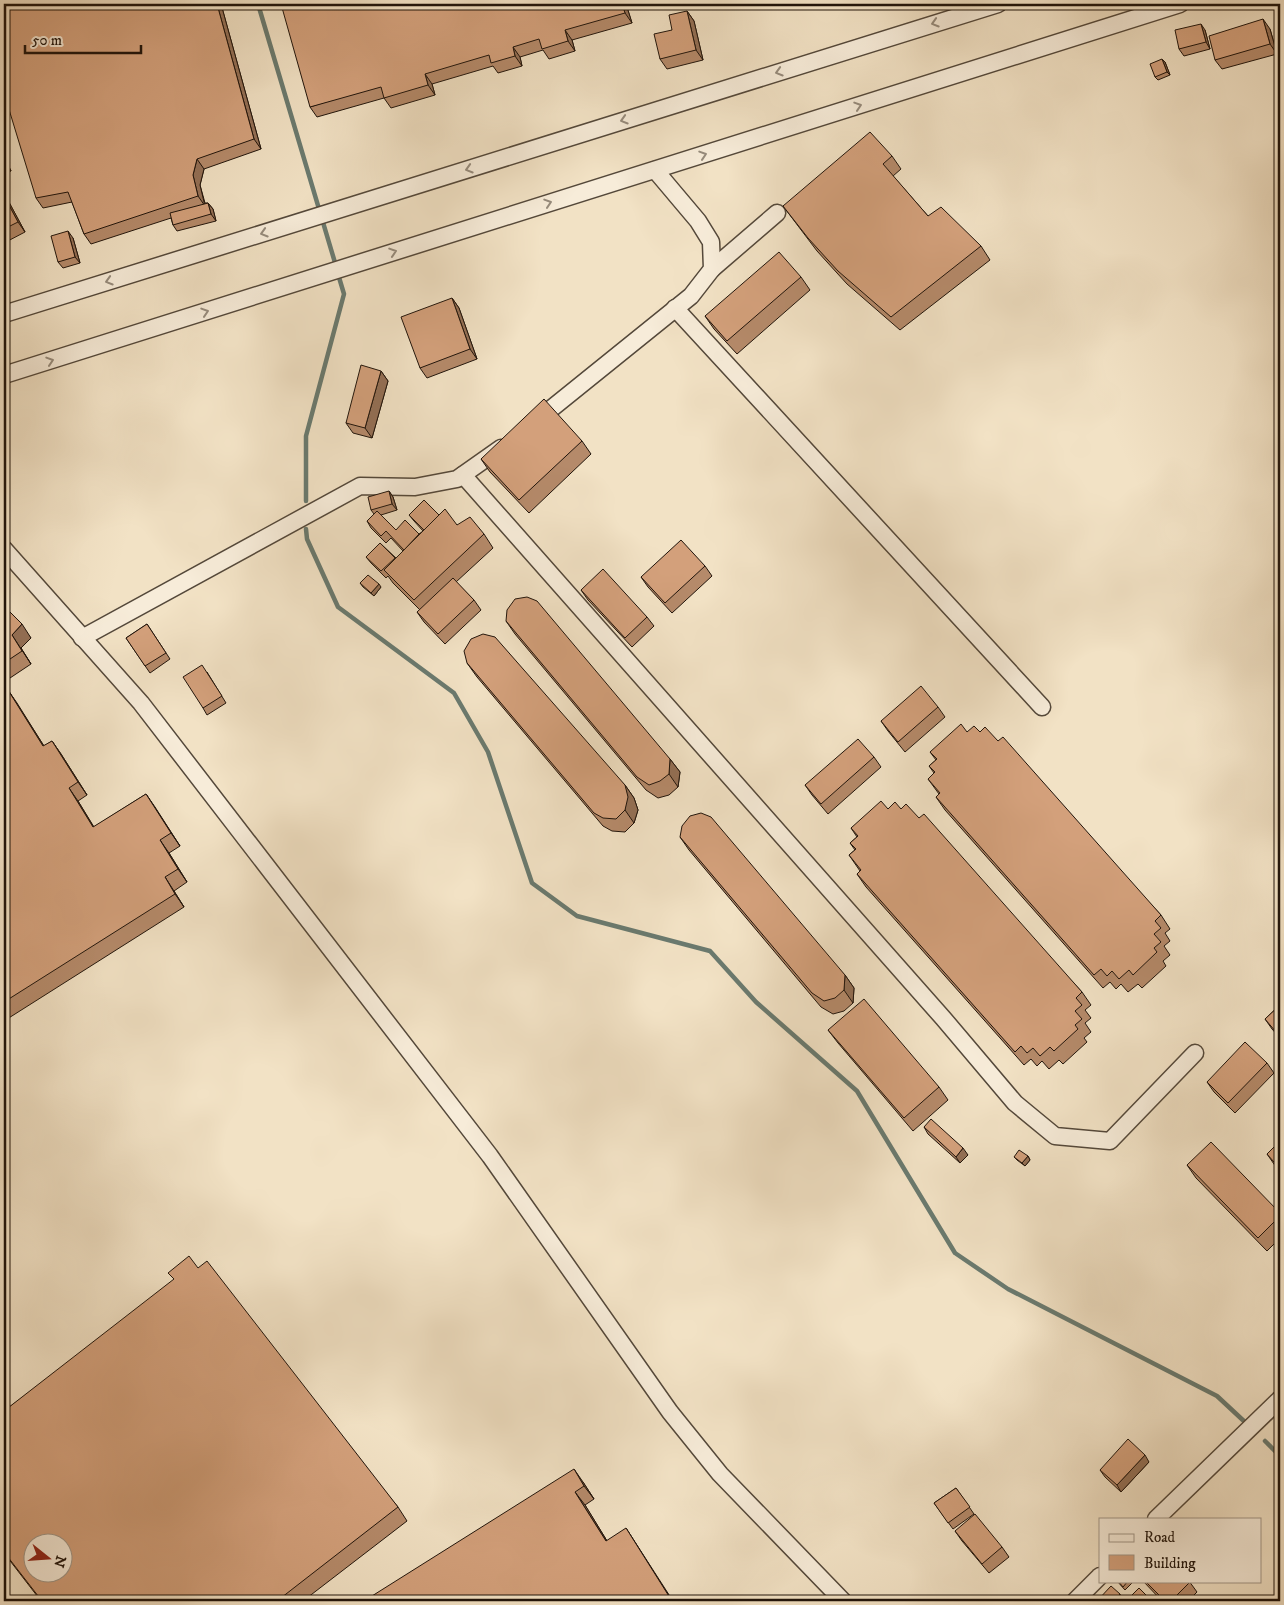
<svg xmlns="http://www.w3.org/2000/svg" width="1284" height="1605" viewBox="0 0 1284 1605" font-family="'IM FELL DW Pica',serif">
<rect width="100%" height="100%" fill="#f2e2c5"/>
<filter id="stains"><feTurbulence type="fractalNoise" baseFrequency=".004" numOctaves="4"/><feColorMatrix values="0 0 0 0 .2 0 0 0 0 .09 0 0 0 0 .02 0 0 0 .5 -.17"/></filter>
<radialGradient id="worn" r=".72"><stop offset=".6" stop-color="#630" stop-opacity="0"/><stop offset="1" stop-color="#630" stop-opacity=".3"/></radialGradient>
<g fill="none" stroke-linecap="round" stroke-linejoin="round">
<!-- stream -->
<g stroke="#6a7a6f" stroke-width="4.5">
<polyline points="258,4 336,266"/>
<polyline points="306,501 306,436 344,294 338,274"/>
<polyline points="306,529 307,539 338,607 454,693 488,752 532,883 577,916 710,951 756,1002 857,1091 955,1253 1008,1289 1217,1396 1246,1423"/>
<polyline points="1265,1441 1280,1456"/>
</g>
<!-- minor casing -->
<g stroke="#54483a" stroke-width="19">
<g id="minor">
<polyline points="712,269 777,213"/>
<polyline points="675,308 1042,707"/>
<polyline points="4,314 998,4"/>
<polyline points="4,375 1180,4"/>
<polyline points="536,421 691,296 712,269 711,242 698,221 655,170"/>
<polyline points="463,475 943,1018 1015,1103 1055,1136 1110,1141 1195,1053"/>
<polyline points="4,549 141,703 490,1156 670,1412 720,1474 843,1601"/>
<polyline points="82,638 360,486 415,487 457,479 501,448"/>
<polyline points="1156,1519 1280,1399"/>
<polyline points="1075,1601 1100,1576"/>
</g>
</g>
<!-- minor -->
<use href="#minor" stroke="#f7ecd9" stroke-width="16"/>
</g>
<!-- wall -->
<g fill="#b58a6a" stroke="#20140b">
<polygon points="221,4 261,149 204,169 200,185 205,203 208,203 213,209 216,221 177,231 173,225 171,218 91,244 84,234 72,202 43,208 36,198"/>
<polygon points="626,4 632,23 572,40 575,51 549,59 543,50 520,57 522,66 498,73 493,66 432,84 435,95 391,108 384,98 317,117 310,107"/>
<polygon points="695,4 704,4 696,6"/>
<polygon points="687,11 694,21 703,60 667,69 660,59 672,30"/>
<polygon points="1270,29 1277,54 1222,69 1215,60"/>
<polygon points="1205,30 1210,49 1184,56 1179,49"/>
<polygon points="1165,62 1170,75 1158,80 1155,77"/>
<polygon points="892,156 901,169 893,176 928,216 981,246 990,260 900,330 847,284 817,251 783,206"/>
<polygon points="4,157 11,171 4,175"/>
<polygon points="4,193 25,232 4,243"/>
<polygon points="73,238 80,263 63,268 58,262"/>
<polygon points="801,277 810,290 737,354 714,329 705,316"/>
<polygon points="452,298 459,308 477,359 427,378 420,368"/>
<polygon points="381,371 388,381 372,438 353,433 346,423"/>
<polygon points="582,441 591,454 529,513 490,472 481,459"/>
<polygon points="389,491 393,497 397,510 381,515 396,530 419,534 423,531 414,521 409,515 439,515 457,525 484,534 493,548 456,582 474,600 481,610 445,644 424,622 417,612 420,610 393,583 388,576 386,578 371,563 366,557 380,543 396,558 403,551 391,538 386,543 371,528 367,521 374,514 371,510"/>
<polygon points="705,566 712,576 672,613 648,587 641,577"/>
<polygon points="360,583 381,587 374,596 363,587"/>
<polygon points="581,590 647,617 654,626 632,647 588,600"/>
<polygon points="4,606 31,638 21,648 31,664 4,682"/>
<polygon points="506,621 670,759 680,772 678,787 669,795 658,798 646,790 515,634"/>
<polygon points="147,624 170,659 150,673 126,638"/>
<polygon points="467,663 625,785 634,798 638,810 634,823 625,832 612,831 603,826 477,677"/>
<polygon points="207,672 226,703 207,715 203,708"/>
<polygon points="8,690 44,746 52,741 61,754 87,795 78,801 94,827 146,794 180,846 169,853 187,882 174,891 184,907 4,1021 4,692"/>
<polygon points="938,707 945,717 905,752 888,731 881,721"/>
<polygon points="967,732 980,732 998,741 1161,915 1170,929 1165,933 1170,941 1164,946 1170,955 1163,961 1166,966 1142,988 1138,984 1128,992 1121,984 1116,989 1110,982 1103,988 945,810 936,797 939,794 928,779 934,773 929,766 936,760 930,752"/>
<polygon points="874,757 881,767 828,814 812,795 805,785"/>
<polygon points="888,809 901,809 919,818 1082,992 1091,1005 1085,1010 1091,1018 1085,1023 1091,1032 1084,1038 1087,1042 1063,1064 1059,1060 1049,1069 1042,1061 1037,1066 1031,1059 1024,1065 866,887 857,874 860,871 849,855 855,850 850,843 857,837 851,828"/>
<polygon points="680,837 845,975 854,988 853,1003 844,1011 833,1014 821,1007 689,850"/>
<polygon points="1280,1005 1280,1038 1272,1029 1265,1019"/>
<polygon points="828,1030 939,1087 948,1100 913,1131 838,1043"/>
<polygon points="1267,1063 1274,1073 1235,1113 1214,1092 1207,1082"/>
<polygon points="924,1127 968,1155 960,1163 928,1134"/>
<polygon points="1280,1141 1280,1172 1276,1167 1267,1154"/>
<polygon points="1028,1156 1030,1160 1025,1166 1017,1160 1014,1157"/>
<polygon points="1187,1165 1280,1213 1280,1238 1267,1251 1196,1178"/>
<polygon points="198,1268 398,1507 407,1521 303,1601 41,1601 4,1553 4,1411"/>
<polygon points="1149,1462 1121,1492 1105,1477 1100,1470"/>
<polygon points="583,1482 594,1499 585,1505 607,1541 635,1542 364,1601"/>
<polygon points="956,1488 974,1514 953,1529 934,1503"/>
<polygon points="955,1531 1002,1547 1009,1557 989,1573 962,1541"/>
<polygon points="1117,1581 1134,1581 1125,1590"/>
<polygon points="1143,1581 1189,1581 1197,1592 1188,1601 1162,1601"/>
<polygon points="1120,1594 1124,1601 1097,1601"/>
</g>
<!-- shaded-wall -->
<g fill="#947056" stroke="#20140b">
<polygon points="217,4 221,4 261,149 254,139"/>
<polygon points="622,4 626,4 632,23 625,13"/>
<polygon points="687,11 694,21 703,60 696,50"/>
<polygon points="1263,19 1270,29 1277,54 1270,44"/>
<polygon points="1201,24 1205,30 1210,49 1206,42"/>
<polygon points="565,30 572,40 575,51 568,41"/>
<polygon points="513,47 520,57 522,66 515,56"/>
<polygon points="1162,59 1165,62 1170,75 1167,72"/>
<polygon points="425,74 432,84 435,95 428,85"/>
<polygon points="4,157 11,171 4,161"/>
<polygon points="197,159 204,169 200,185 205,206 198,196 193,175"/>
<polygon points="4,193 25,232 18,222 4,196"/>
<polygon points="208,203 213,209 216,221 211,214"/>
<polygon points="68,231 73,238 80,263 75,257"/>
<polygon points="452,298 459,308 477,359 470,349"/>
<polygon points="381,371 388,381 372,438 365,428"/>
<polygon points="389,491 393,497 397,510 392,504"/>
<polygon points="379,584 381,587 374,596 371,593"/>
<polygon points="22,624 31,638 21,648 31,664 12,635"/>
<polygon points="8,690 17,703 52,759 43,746"/>
<polygon points="52,741 61,754 87,795 78,782"/>
<polygon points="670,759 680,772 678,787 669,774"/>
<polygon points="625,785 634,798 638,810 634,823 625,810"/>
<polygon points="69,788 78,801 102,841 93,827"/>
<polygon points="146,794 155,807 180,846 171,833"/>
<polygon points="160,840 169,853 187,882 178,869"/>
<polygon points="165,877 174,891 184,907 175,894"/>
<polygon points="845,975 854,988 853,1003 844,990"/>
<polygon points="963,1148 968,1155 960,1163 956,1157"/>
<polygon points="1028,1156 1030,1160 1025,1166 1022,1163"/>
<polygon points="1145,1455 1149,1462 1121,1492 1117,1485"/>
<polygon points="574,1469 583,1482 594,1499 584,1486"/>
<polygon points="575,1492 585,1505 615,1554 606,1541"/>
<polygon points="626,1528 635,1542 673,1601 672,1601"/>
</g>
<!-- building -->
<g fill="#d3a07b" stroke="#20140b" fill-rule="evenodd">
<polygon points="4,4 217,4 254,139 197,159 193,175 198,196 84,234 68,192 36,198 4,93"/>
<polygon points="281,4 622,4 625,13 565,30 568,41 542,49 539,39 513,47 515,56 491,63 489,55 425,74 428,85 384,98 381,87 310,107"/>
<polygon points="687,11 696,50 660,59 654,34 672,30 669,15"/>
<polygon points="1263,19 1270,44 1215,60 1209,36"/>
<polygon points="1201,24 1206,42 1179,49 1175,30"/>
<polygon points="1162,59 1167,72 1155,77 1150,64"/>
<polygon points="870,132 892,156 883,164 928,216 941,207 981,246 891,317 838,271 808,238 783,206"/>
<polygon points="4,196 18,222 4,229"/>
<polygon points="208,203 211,214 173,225 170,213"/>
<polygon points="68,231 75,257 58,262 51,236"/>
<polygon points="779,252 801,277 727,341 705,316"/>
<polygon points="452,298 470,349 420,368 401,317"/>
<polygon points="361,365 381,371 365,428 346,423"/>
<polygon points="544,399 582,441 519,500 481,459"/>
<polygon points="389,491 392,504 371,510 368,497"/>
<polygon points="424,500 439,515 424,530 409,515"/>
<polygon points="445,509 457,525 470,517 484,534 414,600 384,570"/>
<polygon points="377,511 396,530 405,520 419,534 404,550 386,531 381,536 367,521"/>
<polygon points="681,540 705,566 665,603 641,577"/>
<polygon points="380,543 395,558 381,571 366,557"/>
<polygon points="603,569 647,617 625,638 581,590"/>
<polygon points="368,575 379,584 371,593 360,583"/>
<polygon points="453,578 474,600 438,634 417,612"/>
<polygon points="527,597 537,601 670,759 669,774 660,781 649,785 637,777 506,621 507,610 515,599"/>
<polygon points="4,606 22,624 12,635 22,651 4,663"/>
<polygon points="147,624 166,653 145,666 126,638"/>
<polygon points="483,634 495,637 625,785 628,797 625,810 616,819 603,818 594,813 467,663 464,651 471,639"/>
<polygon points="202,665 222,696 203,708 183,677"/>
<polygon points="921,686 938,707 898,742 881,721"/>
<polygon points="8,690 43,746 52,741 78,782 69,788 93,827 146,794 171,833 160,840 178,869 165,877 175,894 4,1002 4,692"/>
<polygon points="961,724 967,732 974,726 980,732 985,727 998,741 1003,737 1161,915 1155,921 1161,928 1154,934 1161,942 1154,948 1157,952 1133,975 1129,970 1119,979 1112,971 1107,976 1101,969 1094,975 936,797 940,793 928,779 935,772 929,766 937,759 930,752"/>
<polygon points="858,739 874,757 821,804 805,785"/>
<polygon points="881,801 888,809 895,802 901,809 906,804 919,818 924,814 1082,992 1076,998 1082,1005 1075,1011 1082,1019 1075,1025 1078,1029 1054,1051 1050,1047 1040,1056 1033,1048 1027,1053 1021,1046 1015,1052 857,874 861,870 849,855 856,849 850,843 858,836 851,828"/>
<polygon points="701,813 711,817 845,975 844,990 835,998 824,1001 812,993 680,837 682,826 690,816"/>
<polygon points="864,999 939,1087 904,1118 828,1030"/>
<polygon points="1280,1005 1280,1028 1276,1032 1265,1019"/>
<polygon points="1245,1042 1267,1063 1228,1103 1207,1082"/>
<polygon points="931,1119 963,1148 956,1157 924,1127"/>
<polygon points="1280,1141 1280,1169 1267,1154"/>
<polygon points="1211,1142 1280,1213 1280,1216 1258,1238 1187,1165"/>
<polygon points="1019,1150 1028,1156 1022,1163 1014,1157"/>
<path d="M189,1256L198,1268L207,1261L398,1507L277,1601H42L4,1552V1411L174,1279L168,1273ZM32,1542H62V1572H32Z"/>
<polygon points="1128,1439 1145,1455 1117,1485 1100,1470"/>
<polygon points="574,1469 584,1486 575,1492 606,1541 626,1528 672,1601 364,1601"/>
<polygon points="956,1488 970,1507 948,1523 934,1503"/>
<polygon points="975,1514 1002,1547 982,1564 955,1531"/>
<polygon points="1118,1581 1128,1581 1123,1587"/>
<polygon points="1145,1581 1189,1581 1190,1582 1171,1601 1165,1601"/>
<polygon points="1111,1586 1120,1594 1113,1601 1097,1601"/>
<polygon points="1139,1588 1152,1601 1126,1601"/>
</g>
<!-- one-way arrows -->
<defs><path id="oneway-chevron" d="M-2-3.5L2.5 0L-2 3.5" fill="none" stroke-width="1.6" stroke-linecap="round" stroke-linejoin="round" transform="scale(1.25)"/></defs>
<g stroke="#968b7c">
<use href="#oneway-chevron" transform="translate(935 23) rotate(163)"/>
<use href="#oneway-chevron" transform="translate(779 72) rotate(163)"/>
<use href="#oneway-chevron" transform="translate(858 106) rotate(-18)"/>
<use href="#oneway-chevron" transform="translate(624 120) rotate(163)"/>
<use href="#oneway-chevron" transform="translate(703 155) rotate(-18)"/>
<use href="#oneway-chevron" transform="translate(469 169) rotate(163)"/>
<use href="#oneway-chevron" transform="translate(548 203) rotate(-18)"/>
<use href="#oneway-chevron" transform="translate(264 233) rotate(163)"/>
<use href="#oneway-chevron" transform="translate(393 252) rotate(-18)"/>
<use href="#oneway-chevron" transform="translate(109 281) rotate(163)"/>
<use href="#oneway-chevron" transform="translate(205 312) rotate(-18)"/>
<use href="#oneway-chevron" transform="translate(50 361) rotate(-18)"/>
</g>
<!-- margin -->
<rect width="1284" height="1605" fill="none" stroke="#f2e2c5" stroke-width="20"/>
<rect x="5" y="5" width="1274" height="1595" fill="none" stroke="#20140b" stroke-width="2.5"/>
<rect x="10" y="10" width="1264" height="1585" fill="none" stroke="#20140b"/>
<!-- legend -->
<rect x="1099" y="1518" width="162" height="65" fill="#f7ecd9" stroke="#a19687"/>
<rect x="1109" y="1534" width="25" height="8" fill="#f7ecd9" stroke="#a19687"/>
<text x="1144" y="1542" font-size="15" fill="#20140b">Road</text>
<rect x="1109" y="1555" width="25" height="15" fill="#d3a07b" stroke="#a19687"/>
<text x="1144" y="1568" font-size="15" fill="#20140b">Building</text>
<!-- north arrow -->
<g transform="translate(48 1558) rotate(107)"><circle r="24" fill="#f7ecd9" stroke="#a19687"/>
<path d="M0-4L9 19L0 12L-9 19Z" fill="#8f2418"/>
<text y="-8" font-size="14" font-weight="bold" text-anchor="middle" fill="#20140b">N</text>
</g>
<!-- scale -->
<path d="M25 45v8h116v-8" fill="none" stroke="#20140b" stroke-width="2.5"/>
<text x="32" y="45" font-size="15" fill="#20140b" stroke="#f7ecd9" stroke-width="4" paint-order="stroke">50 m</text>
<rect width="100%" height="100%" filter="url(#stains)"/>
<rect width="100%" height="100%" fill="url(#worn)"/>
</svg>
